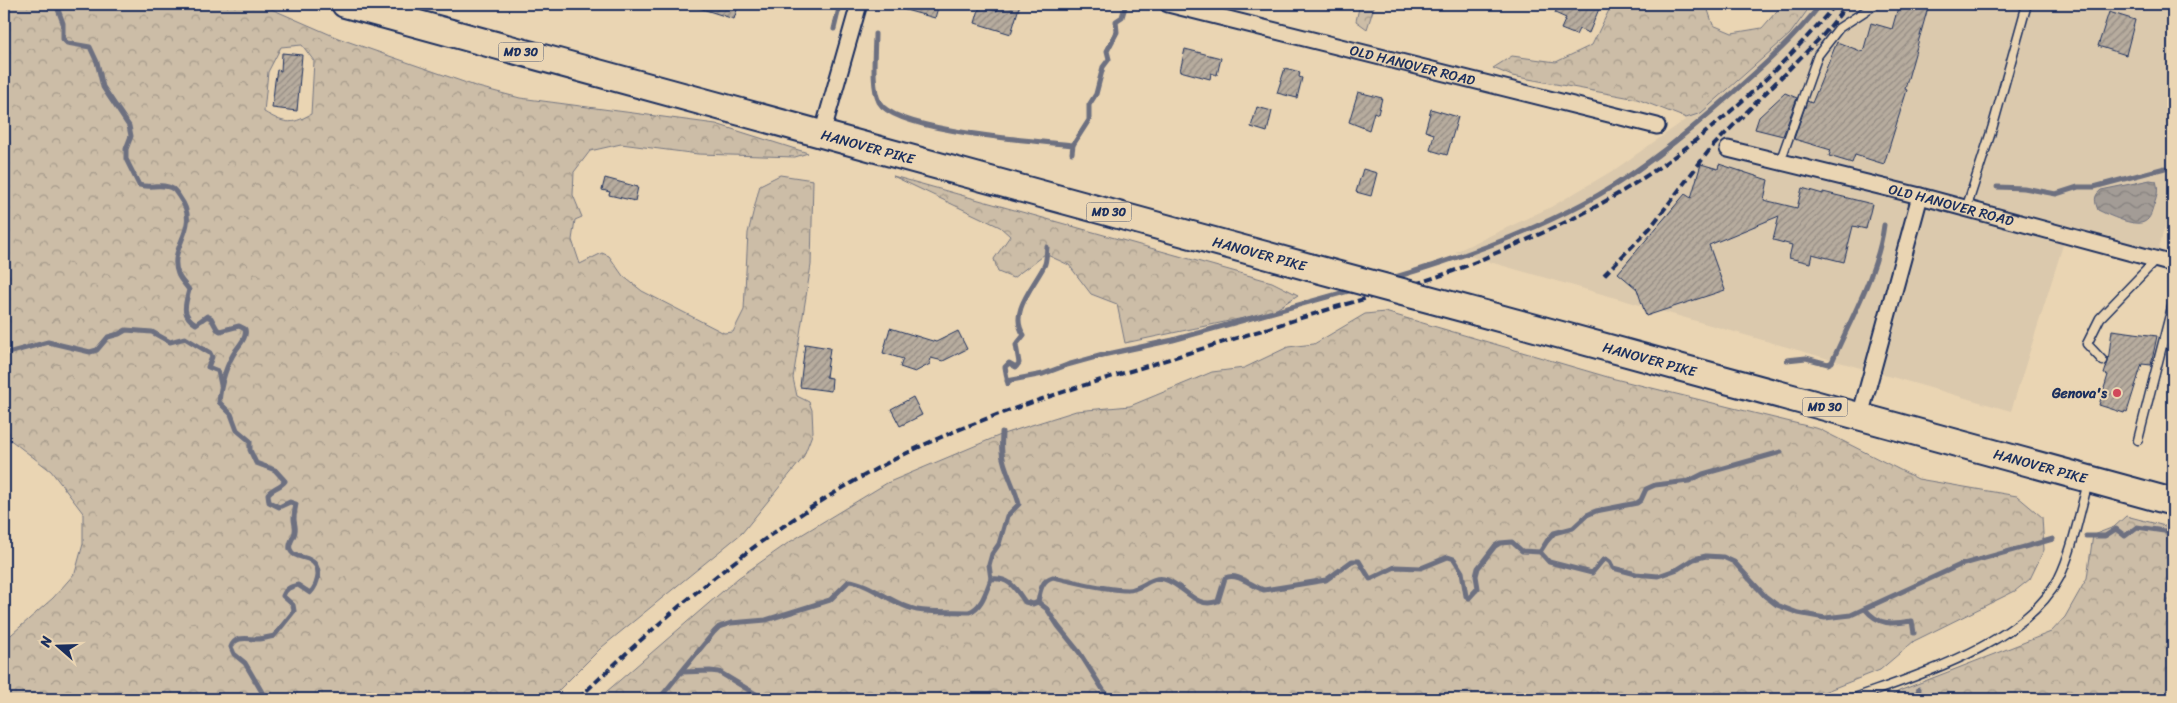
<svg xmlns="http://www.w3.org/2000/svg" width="2177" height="703" viewBox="0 0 2177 703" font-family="Sriracha,sans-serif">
<defs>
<pattern id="forest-crowns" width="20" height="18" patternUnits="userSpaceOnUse" patternTransform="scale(1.25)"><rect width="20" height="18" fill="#ccbda7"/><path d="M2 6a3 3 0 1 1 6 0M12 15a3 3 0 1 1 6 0" fill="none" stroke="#a59a8b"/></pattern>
<pattern id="water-waves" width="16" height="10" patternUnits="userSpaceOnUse" patternTransform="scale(1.25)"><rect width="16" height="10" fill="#a39c96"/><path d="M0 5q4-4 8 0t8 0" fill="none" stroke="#84807e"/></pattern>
<pattern id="building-hatch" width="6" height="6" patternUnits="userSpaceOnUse" patternTransform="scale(1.25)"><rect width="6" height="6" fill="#b7ac9e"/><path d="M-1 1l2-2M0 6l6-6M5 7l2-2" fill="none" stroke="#948c84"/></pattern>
</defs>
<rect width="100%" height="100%" fill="#ead5b3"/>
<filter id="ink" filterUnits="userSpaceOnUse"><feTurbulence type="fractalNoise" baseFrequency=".02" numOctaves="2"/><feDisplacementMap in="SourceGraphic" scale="10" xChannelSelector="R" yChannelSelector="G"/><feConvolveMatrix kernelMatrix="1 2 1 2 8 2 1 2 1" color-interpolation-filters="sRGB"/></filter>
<g filter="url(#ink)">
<!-- built -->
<polygon fill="#dbc9ad" points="1811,4 2173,4 2173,198 2158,251 2069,226 2011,411 1455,252 1551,207 1617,168 1685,120 1740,79"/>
<!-- forest -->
<g fill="url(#forest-crowns)" stroke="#747682" fill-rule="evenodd">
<path d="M4,4H260L338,38L478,87L520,98L716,124L808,153L795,157L698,154L621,144L590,151L574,172L573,195L582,217L575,220L572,240L580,264L602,253L609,256L623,276L642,291L724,333L733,332L744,310L748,233L760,185L780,175L813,180L811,265L793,378L797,396L809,402L812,410L813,432L803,458L742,533L602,647L550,699H4V641L53,598L75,573L83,544V513L51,471L4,435V177L10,147L4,85ZM302,45L314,61L311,114C290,126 284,123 264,112L268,72L281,47Z"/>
<polygon points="1360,4 1375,4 1367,29 1356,21"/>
<polygon points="1612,4 1706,4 1713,25 1732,33 1762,28 1783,4 1812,4 1790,34 1701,113 1686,118 1637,99 1512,76 1493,68 1512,56 1556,62 1592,45"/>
<polygon points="893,176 1272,282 1298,295 1272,312 1125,343 1117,304 1091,294 1069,265 1045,254 1013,278 998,272 994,259 1010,236 1000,227"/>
<polygon points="1385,312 1611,378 1819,429 1918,479 2017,496 2042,517 2044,550 2030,579 2015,591 1914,641 1880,670 1806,699 598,699 738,578 788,543 887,483 1003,434 1076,411 1130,406 1212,372 1244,368 1288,347 1314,344 1365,314"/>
<polygon points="2126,516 2173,528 2173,699 1887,699 1899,691 2051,632 2065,617 2087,578 2093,535 2114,527"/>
</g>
<!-- water -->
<path fill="url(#water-waves)" stroke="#6d7080" d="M2150,180L2156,181C2159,190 2157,196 2154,205C2152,210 2151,219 2144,222C2134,227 2108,215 2098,210C2095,202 2093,196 2101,190Z"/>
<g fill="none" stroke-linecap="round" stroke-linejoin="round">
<!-- stream -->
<g stroke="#6d7080" stroke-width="5">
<path d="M56,4L63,23V39L67,43L90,47L97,62L103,87L129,126L131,136L126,149V159L139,185C150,189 163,182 173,189C175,190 178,195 180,198C202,228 167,246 178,274C180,280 186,285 189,290C185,305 181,315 196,324L207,316L211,318L217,329L220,331L239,326L245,329C247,337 241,343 236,350C226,365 221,383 219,402L231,414L237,430L250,441V450L256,463L275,470L285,481C281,487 272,488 268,494L269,502L279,507L290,502L296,504C295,509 294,514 294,519C294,523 296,527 295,531C295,536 288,543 290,549C293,558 304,556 310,560C323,567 318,585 310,593L298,585C290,587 286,588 283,596L293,605L294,611L274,636C269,637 263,639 257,639C247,639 236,635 231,647L234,654L245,663L266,699"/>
<polyline points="834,29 840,4"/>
<path d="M875,34C875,52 871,86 879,102C896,132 1037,141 1073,145"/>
<polyline points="1072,153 1073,145 1089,120 1089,105 1096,94 1103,67 1109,59 1107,51 1117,32 1116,21 1122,17 1125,7"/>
<polyline points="1997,187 2024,188 2056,194 2078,187 2094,187 2165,168"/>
<path d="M1392,278C1457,259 1522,236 1582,204C1634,177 1684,136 1728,97C1761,68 1794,39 1821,4"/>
<polyline points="4,354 48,342 90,352 97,350 108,337 119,334 126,330 152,332 170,342 185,338 210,353 212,357 208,367 218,371 221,385"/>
<path d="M1787,360L1806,358L1828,364L1832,362C1851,318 1878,272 1884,225"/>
<polyline points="1007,381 1043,374 1067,365 1103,355 1173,340 1352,290"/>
<path d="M1008,384L1005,367L1009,363L1016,367L1019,363L1016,345L1024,335C1008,313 1034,286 1044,266C1047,261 1046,253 1047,247"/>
<polyline points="2086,536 2105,536 2116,529 2125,536 2137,527 2164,531 2173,530"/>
<polyline points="1540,552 1547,541 1554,533 1573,528 1587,515 1596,511 1637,503 1641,500 1646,489 1655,485 1689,481 1703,474 1781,452"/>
<path d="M991,579L989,565L992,554L999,544L1007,516L1019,504C1015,487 1003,468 1002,452C1001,445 1002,438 1002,432"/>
<path d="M991,579C1010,577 1015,588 1025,602L1033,604L1038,602"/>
<path d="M1038,602C1040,592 1041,580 1053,577C1077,582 1104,590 1128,590C1141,590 1151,576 1164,579C1185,585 1195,610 1218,601L1225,578C1238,572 1251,586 1264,590L1326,580L1352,561H1359L1370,579L1395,567L1421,568L1448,557L1454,559L1462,572L1466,596L1469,598L1478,588L1476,576L1478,568L1495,546L1500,543L1512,542L1522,551L1540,552L1549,562L1592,573L1602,561L1606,559L1610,562L1613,568L1636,574L1658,576L1678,569L1694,559L1706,556L1723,557L1734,562L1765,596L1777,605L1798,613L1825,618L1851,615L1960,565L2053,539"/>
<polyline points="1038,602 1047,609 1058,626 1079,652 1109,699"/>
<path d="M1865,609C1879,626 1892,624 1912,621L1914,633"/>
<polyline points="682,672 710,671 719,672 764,699"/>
<path d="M659,699L714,632L719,627L731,623L766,620L830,600L849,581C870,583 895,606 917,610C934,613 952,611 969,612C982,608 986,591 991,579"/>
<polyline points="1915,699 1919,689"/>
</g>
</g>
<!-- building -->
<g fill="url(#building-hatch)" stroke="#1b2f5e">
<polygon points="697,4 739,4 734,19 696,7"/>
<polygon points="899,4 939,4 935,18 898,8"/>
<polygon points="999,4 1020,4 1011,34 975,23 980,6 997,11"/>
<polygon points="1559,4 1601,4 1589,33 1579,29 1576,35 1561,29 1566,18 1555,13"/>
<polygon points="1899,4 1929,4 1905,89 1907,90 1884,164 1855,155 1852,163 1829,156 1831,150 1794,139 1807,101 1812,103 1837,42 1863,52 1871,23 1892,29"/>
<polygon points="2109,12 2135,20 2126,55 2098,46"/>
<polygon points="1185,49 1221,58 1217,75 1211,73 1210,79 1180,71"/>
<polygon points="282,53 302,55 297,111 272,108 275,81 277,70 281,71"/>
<polygon points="1285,68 1300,72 1299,77 1302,78 1297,98 1277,93"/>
<polygon points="1358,92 1382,98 1378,114 1374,112 1369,130 1349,122"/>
<polygon points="1785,93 1797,98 1783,136 1755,129 1759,117"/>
<polygon points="1257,107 1272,111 1267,132 1251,127"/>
<polygon points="1431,109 1458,117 1447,155 1430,150 1434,134 1425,131"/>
<polygon points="1701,164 1718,169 1719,164 1768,180 1764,200 1797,208 1802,188 1823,194 1823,192 1872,204 1866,229 1853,226 1844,262 1812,254 1810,263 1789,258 1792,245 1773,240 1779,216 1709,245 1725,290 1646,316 1637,289 1618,273 1685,194 1691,198"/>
<polygon points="1363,169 1377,173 1371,196 1356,192"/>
<polygon points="605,178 638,187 635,201 609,195 610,192 602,190"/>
<polygon points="890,328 936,342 958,331 967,349 943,361 931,358 930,364 915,372 900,367 903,359 883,353"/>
<polygon points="2112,330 2157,336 2151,365 2142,364 2127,412 2125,411 2124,413 2099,405 2108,375 2104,374 2108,362"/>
<polygon points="805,344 830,348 826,377 832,378 831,391 800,387"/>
<polygon points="913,397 922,415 900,426 891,409"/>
</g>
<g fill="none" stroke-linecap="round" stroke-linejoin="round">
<!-- service casing -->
<g stroke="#1b2f5e" stroke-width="11">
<g id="service">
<polyline points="1780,162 1818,55 1839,28 1876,4"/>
<polyline points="1966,209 1992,129 2027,4"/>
<polyline points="2103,361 2087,344 2100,318 2156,260"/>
<polyline points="2138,440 2173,303"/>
<path d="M1852,699C1917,675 2025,644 2059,578C2073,549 2079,514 2088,483"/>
</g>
</g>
<!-- minor casing -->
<g stroke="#1b2f5e" stroke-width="19">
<g id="minor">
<path id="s1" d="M1168,4L1657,126"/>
<polyline points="822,134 859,4"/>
<path id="s2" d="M1728,149L1920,196L2173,264"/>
<polyline points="1860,416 1920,196"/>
</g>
</g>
<!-- trunk casing -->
<g stroke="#1b2f5e" stroke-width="30">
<g id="trunk">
<path id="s3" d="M345,4L1309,267"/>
<path id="s4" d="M1477,312L2173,502"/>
</g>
</g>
<!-- service -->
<use href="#service" stroke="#ead5b3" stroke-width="8"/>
<!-- minor -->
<use href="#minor" stroke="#ead5b3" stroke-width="15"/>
<!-- trunk -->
<use href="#trunk" stroke="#ead5b3" stroke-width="26"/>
<!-- rail -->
<g stroke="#1b2f5e" stroke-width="4" stroke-dasharray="8 4" stroke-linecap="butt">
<polyline points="1604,275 1650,228 1711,148 1824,34 1848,4"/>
<path d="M578,699C685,595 801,499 939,438C1006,409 1077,387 1147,366C1210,346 1273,327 1336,307C1371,297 1407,287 1442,275C1460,269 1478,261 1496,253C1539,235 1582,216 1621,192C1703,142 1774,77 1836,4"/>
</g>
<!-- trunk-bridge casing -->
<g stroke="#1b2f5e" stroke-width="30" stroke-linecap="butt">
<polyline id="trunk-bridge" points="1309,267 1477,312"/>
</g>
<!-- trunk-bridge -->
<use href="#trunk-bridge" stroke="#ead5b3" stroke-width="26"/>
</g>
</g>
<!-- markers -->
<circle fill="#d1495b" stroke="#ead5b3" stroke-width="2" cx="2117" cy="393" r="5"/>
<g text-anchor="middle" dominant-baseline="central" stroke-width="4" stroke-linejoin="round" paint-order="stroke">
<!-- shield labels -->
<g fill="#ead5b3" stroke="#596178" stroke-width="1">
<rect x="498.5" y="42.5" width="45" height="19" rx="4"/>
<rect x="1086.5" y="202.5" width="45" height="19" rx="4"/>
<rect x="1802.5" y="397.5" width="45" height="19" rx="4"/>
</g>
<g font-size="12" font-weight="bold" fill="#1b2f5e">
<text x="521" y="52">MD 30</text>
<text x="1109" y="212">MD 30</text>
<text x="1825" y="407">MD 30</text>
</g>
<!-- street labels -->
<g font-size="14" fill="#1b2f5e" stroke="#ead5b3">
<text stroke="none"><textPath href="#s1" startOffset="252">OLD HANOVER ROAD</textPath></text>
<text stroke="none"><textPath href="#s3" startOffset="542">HANOVER PIKE</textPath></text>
<text stroke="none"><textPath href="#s2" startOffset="230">OLD HANOVER ROAD</textPath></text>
<text stroke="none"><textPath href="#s3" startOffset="948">HANOVER PIKE</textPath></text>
<text stroke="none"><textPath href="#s4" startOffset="179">HANOVER PIKE</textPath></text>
<text stroke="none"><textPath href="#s4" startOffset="584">HANOVER PIKE</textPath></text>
</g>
<!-- poi labels -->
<g font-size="14" font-weight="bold" fill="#1b2f5e" stroke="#ead5b3" text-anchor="end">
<text x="2107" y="393">Genova's</text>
</g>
</g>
<!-- margin -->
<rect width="2177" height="703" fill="none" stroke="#ead5b3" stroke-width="20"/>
<rect x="10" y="10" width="2157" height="683" fill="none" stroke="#1b2f5e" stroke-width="2" filter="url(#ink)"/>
<!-- north arrow -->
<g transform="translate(58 646) rotate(290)" stroke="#ead5b3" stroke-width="4" paint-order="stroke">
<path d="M0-4L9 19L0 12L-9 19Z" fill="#1b2f5e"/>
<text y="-8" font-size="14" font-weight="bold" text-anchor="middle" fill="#1b2f5e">N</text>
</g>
</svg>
